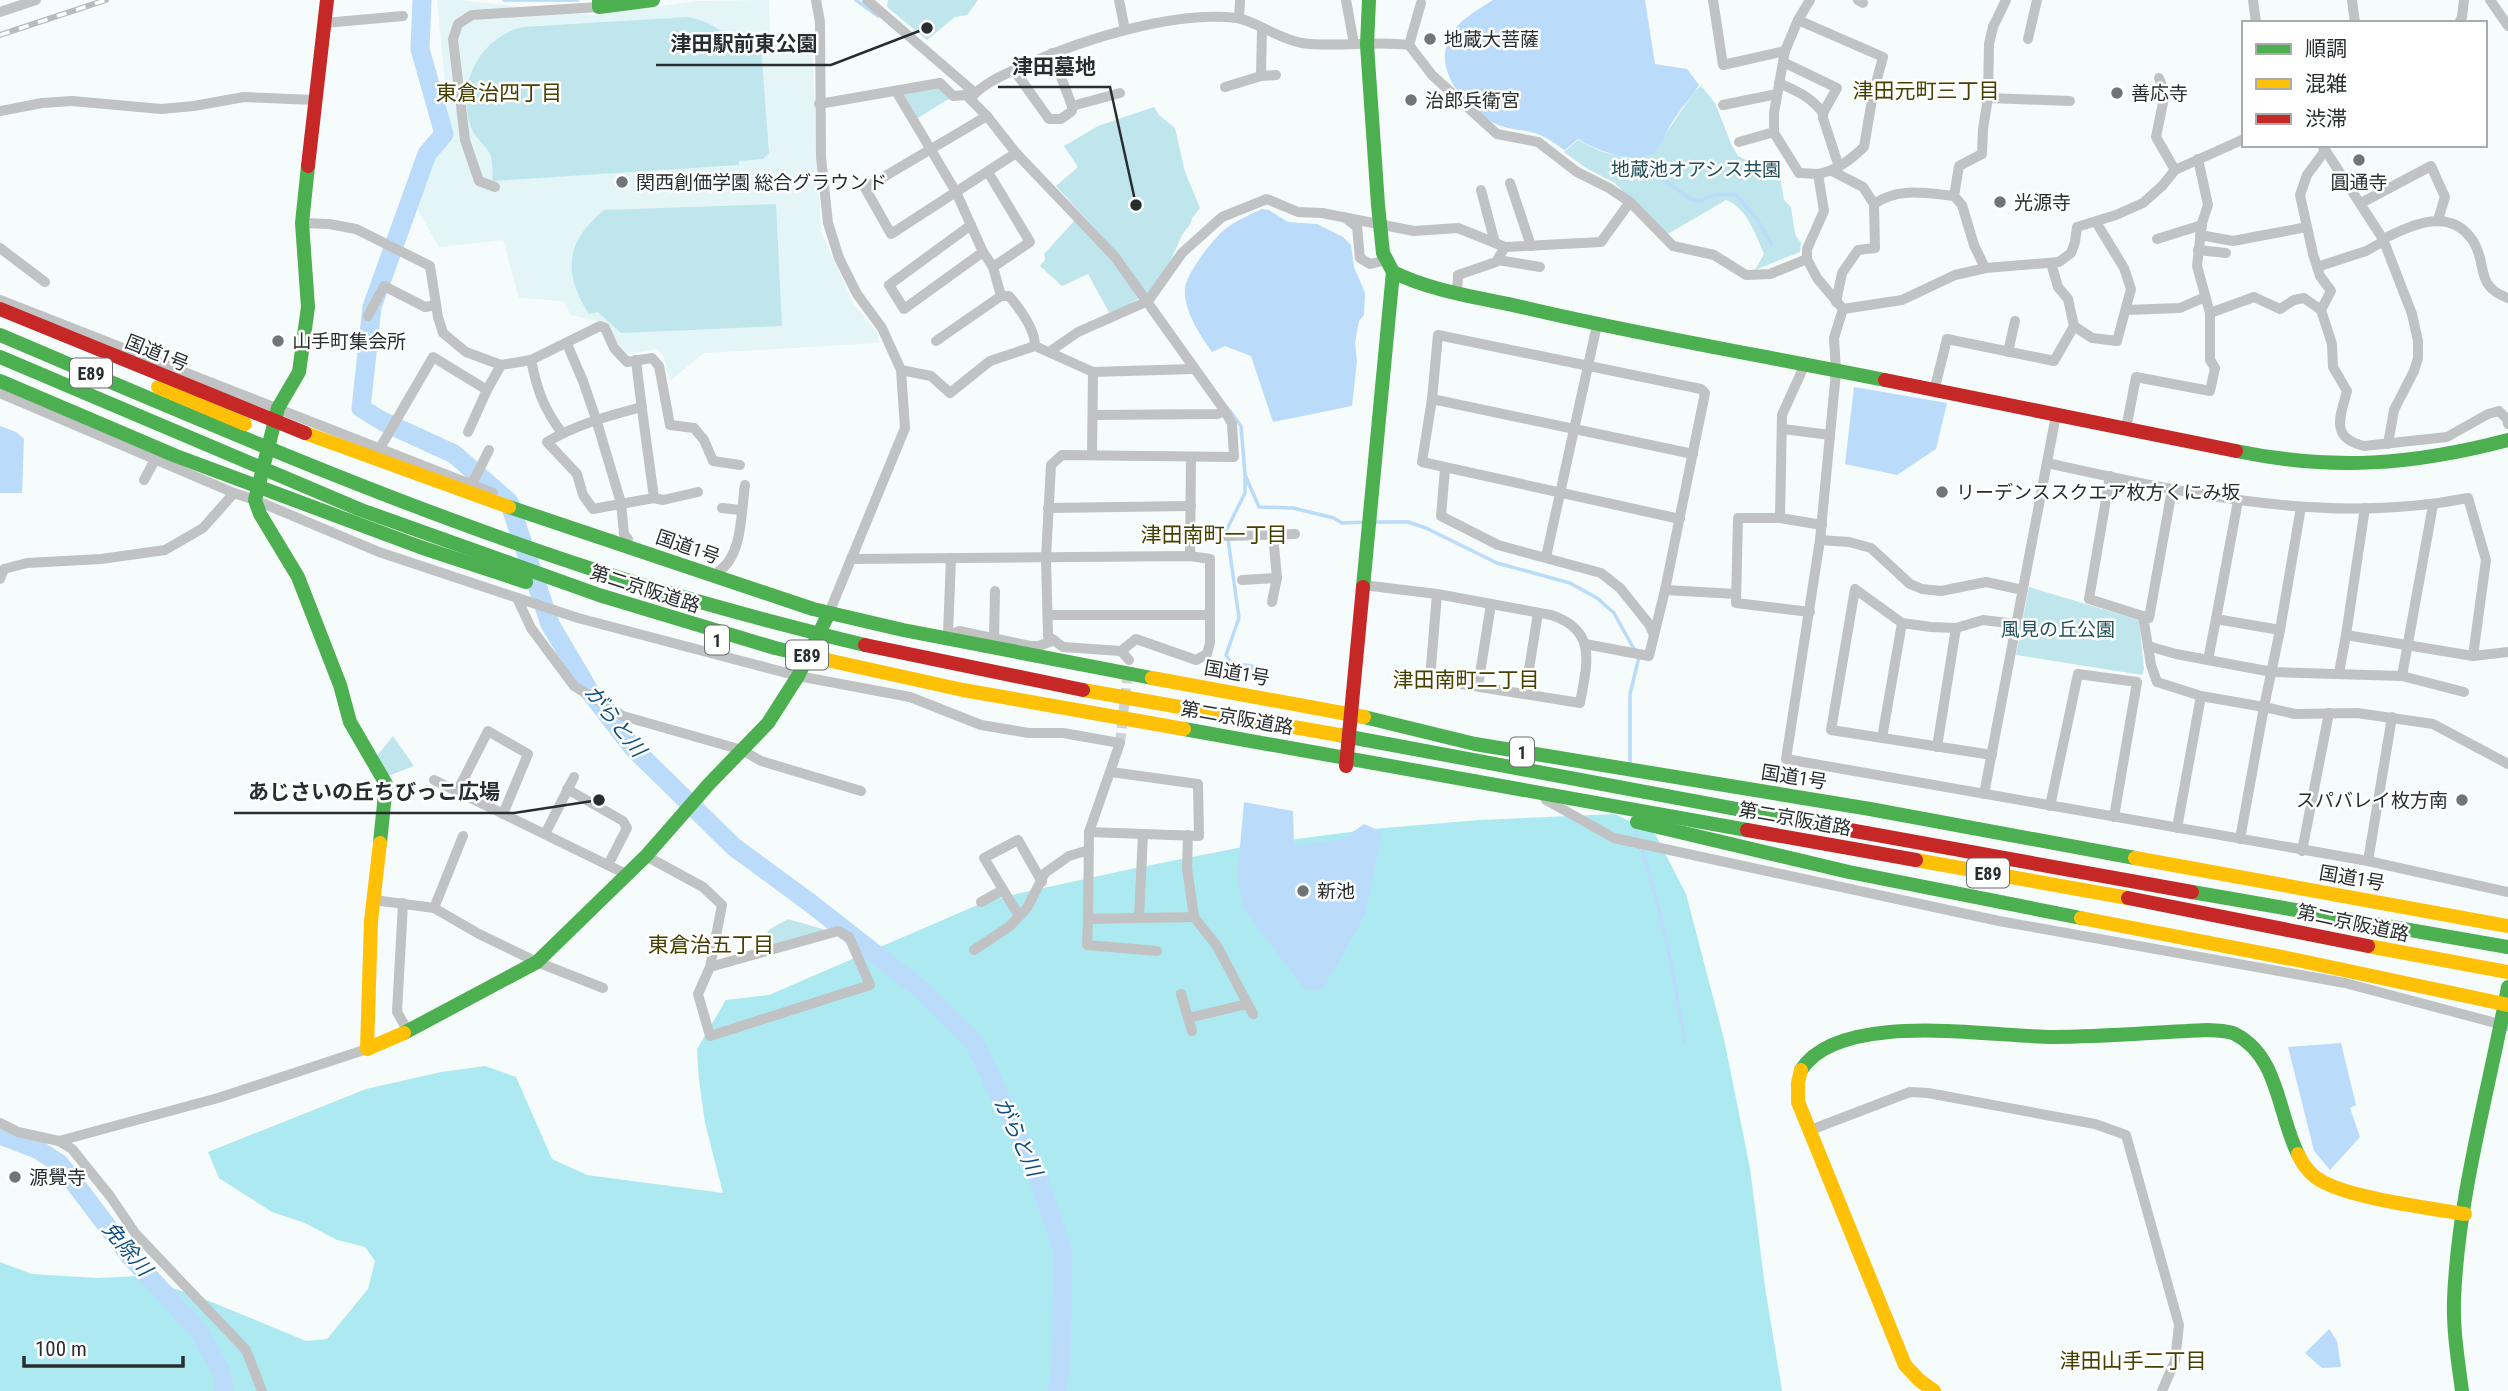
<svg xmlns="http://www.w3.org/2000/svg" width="2508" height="1391" viewBox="0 0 2508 1391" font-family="'Roboto Condensed','Noto Sans JP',sans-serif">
<rect width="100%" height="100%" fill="#f6fbfb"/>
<!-- built -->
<polygon fill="#e4f5f7" points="437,0 460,0 593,15 698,1 769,0 770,33 811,33 821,232 854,305 877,332 879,343 704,353 670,381 663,355 656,349 628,354 620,347 609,328 602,322 571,315 563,301 519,298 503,240 439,247 417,209 432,155 450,136"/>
<!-- green -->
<g fill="#bfe6ec">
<polygon points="888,0 978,0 967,15 955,17 927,40 887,7"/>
<path d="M688,17C710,21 724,31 738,48L761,47L769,153L763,159L739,161V165L493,181C492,173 493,161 490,154C485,144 475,138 471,127C456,84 479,38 523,27Z"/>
<polygon points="938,86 950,98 918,118 903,93"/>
<path d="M1701,86L1715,103L1732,146L1738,156L1756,165L1779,170L1784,200L1791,207L1795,234L1801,243L1800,252L1755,270L1764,254C1755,234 1748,209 1726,200L1666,235L1615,183L1586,168L1564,152L1578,140L1600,151L1626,158L1636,160L1651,155L1695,91Z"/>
<path d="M1154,107L1159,115L1175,128L1185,172L1200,208L1192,218C1191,227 1185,229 1181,237C1173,257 1162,278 1147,295L1111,246L1056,186L1078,167L1064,146L1098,126Z"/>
<path d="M776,204L782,326L621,333L598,312L589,314C562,273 566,241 604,210Z"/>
<polygon points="1076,219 1114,258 1141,297 1111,316 1088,274 1062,286 1040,266 1045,260 1044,254"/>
<polygon points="2029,587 2139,620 2144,669 2142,675 2016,655"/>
<polygon points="393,736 414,766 388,776 376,757"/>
<polygon points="788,919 826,930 753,951 770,929"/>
</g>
<!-- forest -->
<polygon fill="#ade9f1" points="1615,814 1655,834 1686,894 1724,1039 1750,1168 1765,1287 1782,1391 0,1391 0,1262 32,1274 97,1278 140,1276 214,1303 306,1341 327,1339 368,1289 375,1261 365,1247 337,1240 305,1223 272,1212 219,1178 208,1152 366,1089 441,1072 485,1066 516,1077 552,1159 587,1175 723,1193 705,1123 699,1080 697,1049 726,1000 769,995 989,900 1131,869 1258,844 1373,829 1479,820"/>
<!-- water -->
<g fill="#badcfa">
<path d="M1493,0H1645L1655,64L1687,69L1699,85C1691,98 1681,108 1673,121C1666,131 1662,146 1652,154C1635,166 1594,149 1578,139L1565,150C1556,145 1547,137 1537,134C1523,129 1507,130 1494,123C1463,106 1428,65 1454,30C1464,17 1479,9 1493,0Z"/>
<path d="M1262,209L1269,210L1288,222L1317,224L1343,237L1351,245L1354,267L1365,293L1364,315L1359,321L1355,343L1357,361L1352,406L1273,422L1251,356L1225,346L1212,352C1200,335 1183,310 1185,288C1186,274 1213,239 1224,230C1234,221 1250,215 1262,209Z"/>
<polygon points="1854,387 1947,403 1936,449 1897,475 1845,464"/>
<polygon points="0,426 16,432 24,439 22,493 0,493"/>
<polygon points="1244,802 1293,811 1294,845 1343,839 1364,824 1382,832 1365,915 1323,989 1305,990 1243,908 1237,880"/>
<polygon points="2341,1043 2356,1105 2350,1108 2360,1137 2330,1170 2314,1151 2288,1047"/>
<polygon points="2329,1329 2337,1341 2341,1367 2322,1368 2305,1353"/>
</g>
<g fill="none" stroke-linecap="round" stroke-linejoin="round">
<!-- stream -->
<g stroke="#badcfa" stroke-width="3.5">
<polyline points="504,0 578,0"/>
<polyline points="856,0 878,16"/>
<polyline points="1640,158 1652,171 1690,199 1700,201 1715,195 1735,194 1756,218 1771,243"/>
<polyline points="1230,411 1241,426 1245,475 1259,507 1293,508 1334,518 1342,523 1367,522"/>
<polyline points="1375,522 1408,522 1426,528 1497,563 1570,583 1597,598 1614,613 1635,651"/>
<polyline points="1226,531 1245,493 1245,478"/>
<polyline points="1228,539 1239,618 1226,655 1231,663 1252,666 1252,668"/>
<polyline points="1630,764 1630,694 1639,657"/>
<polyline points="1635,828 1657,901 1671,962 1685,1043"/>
</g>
<!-- river -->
<g stroke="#badcfa" stroke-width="19">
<polyline points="422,0 420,49 444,134 427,154 372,307 361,408 382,421 454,454 509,502 550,624 590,692 633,748 734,847 809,902 919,988 974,1042 1036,1172 1063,1252 1061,1365 1057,1391"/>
<polyline points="0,1135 37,1149 60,1164 129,1255 199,1331 222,1373 224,1391"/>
</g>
<!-- street-tunnel -->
<polyline stroke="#cdd2d2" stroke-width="10" stroke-dasharray="10 5" stroke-linecap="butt" points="1120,743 1128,670"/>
<!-- street -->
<g stroke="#c0c2c3" stroke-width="10">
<polyline points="816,0 820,22 821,157 828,223 839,258 857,294 882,328 901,370 905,428 829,613"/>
<polyline points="867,0 975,93"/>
<polyline points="1119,0 1125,30"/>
<polyline points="1346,0 1354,44"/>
<polyline points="1713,0 1723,65 1785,51"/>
<polyline points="1810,0 1798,20 1785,51 1774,113 1774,133 1799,173 1818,174"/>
<polyline points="1858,0 1863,3"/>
<polyline points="2253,0 2256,23"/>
<polyline points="2352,0 2355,23"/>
<polyline points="2490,0 2508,26"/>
<polyline points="0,12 36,0"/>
<polyline points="1239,18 1240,0"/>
<path d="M1798,20L1883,57L1873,94L1864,147C1850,160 1838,170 1818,174L1824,211L1807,249V259L1817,278L1843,309"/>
<polyline points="324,23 403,16"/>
<polyline points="2459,23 2462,17 2464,0"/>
<polyline points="1262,29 1261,76 1276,75"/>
<polyline points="2028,39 2037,0"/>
<polyline points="1409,45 1421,3"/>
<polyline points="1783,62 1837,88 1823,113 1823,118 1839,167"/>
<polyline points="1014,70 1049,119 1061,119 1072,111 1072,106 1052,53"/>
<polyline points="2159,78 2165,93 2156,137 2175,170"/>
<path d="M1779,83C1797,91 1811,97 1823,113"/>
<polyline points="1225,87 1261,76"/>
<path d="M896,91L956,192L983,252L993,267L1001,296H1009C1020,309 1035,329 1035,346"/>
<path d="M971,98C984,82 1006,74 1025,65C1082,40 1174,10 1237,18C1256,21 1278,39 1302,43C1336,48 1375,40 1409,45L1432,75L1497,134L1538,142L1577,172L1609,188L1630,202L1673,246L1714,255L1746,275L1770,274L1807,259"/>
<polyline points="1988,98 2070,101"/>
<polyline points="819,104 940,83 953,96 966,95 987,116 1016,153 1115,257 1225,411 1232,424 1234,457 1062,455 1051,465 1046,558 1048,636 1063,647 1121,651"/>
<polyline points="1723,105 1777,94"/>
<polyline points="1072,106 1120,93"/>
<polyline points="0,111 42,103 72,101 161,109 194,106 244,97 315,100"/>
<polyline points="987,116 865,188 891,234 1016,153"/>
<polyline points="1739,142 1774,132"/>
<polyline points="2322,145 2383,239 2412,314 2418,341 2418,358 2414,371 2394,410 2388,444"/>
<path d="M1832,171L1863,187L1874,204C1898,187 1926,193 1954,196"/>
<polyline points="988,172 1030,242 993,267"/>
<polyline points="1510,183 1531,246"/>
<polyline points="495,187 479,181 465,140 453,39 458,24 472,15 599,7"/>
<polyline points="1481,190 1495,243"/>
<polyline points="2361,203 2431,166 2445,197 2438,220"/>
<polyline points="1347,219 1357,227 1360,258 1370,264 1387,260"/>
<polyline points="302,223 329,224 356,229 430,266 438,317 443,333 466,352 501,365 531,360 600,326 605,328 614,348 627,362 652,358 659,366 670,425 694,428 704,440 713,461 740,465"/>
<polyline points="971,225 889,285 904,309 983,252"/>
<polyline points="2200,235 2233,241 2307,227"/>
<polyline points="2157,239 2202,225"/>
<path d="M2383,239C2412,225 2450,206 2473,241C2488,264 2474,286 2508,298"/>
<polyline points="0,248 45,282"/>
<polyline points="2198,250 2226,253"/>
<polyline points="1498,260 1540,267"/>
<polyline points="2051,263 2058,287 2068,299 2074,326 2092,338 2117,341 2131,289 2124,268 2096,222"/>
<polyline points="2317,267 2366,251 2384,241"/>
<polyline points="1985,268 1974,245 1962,205 1954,196 1959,166 1982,154 1983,129 1988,98 1989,44 1993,27 2006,0"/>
<polyline points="1457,292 1458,275 1496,262 1505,247"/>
<polyline points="0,300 493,493"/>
<polyline points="1836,302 1842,273 1858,250 1875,248 1874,204"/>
<polyline points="1843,309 1834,338 1836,372 1820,540 1786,759 2368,861 2508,892"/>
<polyline points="1843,309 1902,300 1955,275 1986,268 2059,262 2071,253 2075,242 2077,227 2116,215 2143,203 2162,186 2175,170 2244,139"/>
<polyline points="2126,310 2180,308 2205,297"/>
<polyline points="2321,310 2331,291 2320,276 2313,254 2300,195 2307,175 2324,152"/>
<path d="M2210,313L2254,297L2280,309L2294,300L2304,298L2321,310L2332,344L2333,367L2347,391C2340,417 2330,438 2364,446L2447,437L2488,414L2499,411L2507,419L2508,424"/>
<polyline points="368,316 384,286 425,307 436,305"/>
<polyline points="936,341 1001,296"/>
<polyline points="567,344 583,381 596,419 621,503 624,534 628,539"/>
<polyline points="1049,352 1078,332 1148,301 1182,253 1222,217 1267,199 1298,212 1322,213 1414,231 1458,228 1505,247 1601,242 1630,202"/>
<polyline points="2008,352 2015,321"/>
<path d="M531,360C537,389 543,408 562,433"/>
<path d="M636,360C641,406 648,452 654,498L593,509L583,495L577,474L547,442C577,424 608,416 642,407"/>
<polyline points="901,370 931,376 950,393 990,361 1035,346 1093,372 1193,369"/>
<polyline points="1934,391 1947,339 2054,361 2074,326"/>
<polyline points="0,393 234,493 255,500 379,552 578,618 798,676 910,697 981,725 1029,733 1063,733 1120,743 1089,832 1088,919 1194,917 1187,868 1188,835"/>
<polyline points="1432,399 1693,454"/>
<polyline points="1093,415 1217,414 1225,411"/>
<polyline points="1783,429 1830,435"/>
<polyline points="2126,429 2136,377 2210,391 2215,368 2210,360 2210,313 2197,266 2202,223 2208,205 2198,159"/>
<polyline points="468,432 487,390"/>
<polyline points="380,448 433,357 487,390 501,365"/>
<polyline points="1092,455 1093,372"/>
<path d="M2047,463C2185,493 2327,526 2468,498L2486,560L2473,656"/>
<polyline points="1445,469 1441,516 1498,545 1601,573 1620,588 1649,624 1654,635"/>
<polyline points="2110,476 2089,599 2149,618 2172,490"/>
<polyline points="144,480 156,458"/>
<polyline points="470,484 475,478 489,450"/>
<polyline points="654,498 663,500 698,492"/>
<polyline points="2238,501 2216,619 2280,630 2301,507"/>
<polyline points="722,508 741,510"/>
<polyline points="1048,508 1191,506"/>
<polyline points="2365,508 2346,635 2473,656 2508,652"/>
<polyline points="1780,518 1782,415 1805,364"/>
<polyline points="1190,529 1227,536 1295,534"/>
<polyline points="1820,540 1849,542 1871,548 1910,584 1922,589 1941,591 1986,582 2023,590"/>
<polyline points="1190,556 1191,457"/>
<polyline points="1546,557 1597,325"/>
<polyline points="851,559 1190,556 1210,559 1210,643 1207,654 1196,660 1136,639 1121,651 1129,660"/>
<path d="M719,571C743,555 741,511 745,485"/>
<polyline points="0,579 4,569 27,563 101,559 165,550 203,528 234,493"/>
<polyline points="1242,580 1277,578"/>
<path d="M1363,585L1437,594L1551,615C1598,630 1587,664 1580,703L1430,679L1437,594"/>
<polyline points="1665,590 1736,594"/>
<polyline points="517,598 531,628 574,686 623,716 742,750 761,761 861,791"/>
<polyline points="1272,602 1277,578 1273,535"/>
<polyline points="1810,612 1736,603 1738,518 1780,518 1822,525"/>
<polyline points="1049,615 1209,615"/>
<polyline points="2143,616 2151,665 2157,682 2201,696"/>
<polyline points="2280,630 2264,707 2295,714 2357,713 2433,724 2508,764"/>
<polyline points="948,634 951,558"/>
<polyline points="950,635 959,631 1030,646 1039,646 1054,640"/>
<polyline points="994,639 995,591"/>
<polyline points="1585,644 1649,656 1665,590 1705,393 1701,389 1438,335 1432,399 1422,462 1680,519"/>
<polyline points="2148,646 2176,654 2272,672 2402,676 2464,692"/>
<polyline points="2208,660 2216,619"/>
<polyline points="2339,673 2346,635"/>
<polyline points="2402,676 2433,505"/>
<polyline points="1478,686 1491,604"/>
<polyline points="1525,694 1538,613"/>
<polyline points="1882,738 1902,623"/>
<polyline points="1937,747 1956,628"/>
<polyline points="1992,755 1831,730 1855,589 1902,623 1931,627 1956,628 1983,620 2016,624"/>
<polyline points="434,780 628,875"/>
<polyline points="567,789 623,821 627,828 608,865"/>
<polyline points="457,792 488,731 528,754 503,814"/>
<polyline points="1984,794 2056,415"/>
<polyline points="1546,800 1614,838 1999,921 2345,983 2507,1026"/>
<polyline points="2050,806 2078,674 2137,682 2114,817"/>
<polyline points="2177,828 2201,696 2264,707 2240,839"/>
<polyline points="1089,832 1199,836 1198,784 1111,772"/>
<polyline points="545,834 574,777"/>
<polyline points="2302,851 2329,713"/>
<polyline points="646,856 703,887 722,905 710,967 838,931 849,937 870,985 710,1036 698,994 710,967"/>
<polyline points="2368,861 2392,717"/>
<polyline points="374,900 434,908 479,934 537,962 603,988"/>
<polyline points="981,902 1003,890"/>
<polyline points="403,903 397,1012 408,1031"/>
<polyline points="434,908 463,836"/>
<polyline points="1019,916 984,858 1018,840 1042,882"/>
<polyline points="1194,917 1217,946 1253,1014"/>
<polyline points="1139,918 1143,834"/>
<polyline points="1088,919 1087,945 1157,951"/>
<polyline points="974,950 1010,926 1027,908 1045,873 1069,856 1089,850"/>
<polyline points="1181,994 1192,1031"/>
<polyline points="1188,1018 1247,1004"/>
<polyline points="0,1123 18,1132 59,1141 72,1149 110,1196 135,1233 246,1350 262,1391"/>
<polyline points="1808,1131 1910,1092 1928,1093 2095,1124 2126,1135 2179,1325 2175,1361 2162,1391"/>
<polyline points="59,1141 218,1098 367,1049"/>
</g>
<!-- fast -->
<g stroke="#4caf50" stroke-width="14">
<polyline points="599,0 599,7 653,0"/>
<polyline points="308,166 302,223 308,307 299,372 278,408 255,500 260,514 298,577 340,685 350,722 386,784 380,843"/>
<path d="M1393,272C1433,292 1483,298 1526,308C1645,336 1765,356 1885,380"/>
<path d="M0,335C196,418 392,504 595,570C684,599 774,623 865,645"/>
<polyline points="0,357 361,510 599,595 775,648 827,660"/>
<polyline points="0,381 176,456 420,547 526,582"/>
<path d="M2236,451C2333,471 2413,465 2508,440"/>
<polyline points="509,507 813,609 903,630 1152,678"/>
<polyline points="1363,587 1393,272 1383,253 1378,205 1367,45 1369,0"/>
<polyline points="1364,717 1475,744 1870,809 2135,858"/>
<polyline points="1184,729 1747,830"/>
<polyline points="1339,735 1844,829"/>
<polyline points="1637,822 1849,872 2081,918"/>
<polyline points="2192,892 2508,947"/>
<polyline points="404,1033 537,962 646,856 709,784 768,723 798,676 829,613"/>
<path d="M1801,1070C1840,1009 1991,1037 2053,1037C2105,1037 2156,1032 2208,1030C2217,1031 2227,1030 2235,1034C2279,1056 2278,1115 2298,1154"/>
<path d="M2462,1391C2458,1361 2453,1330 2454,1300C2458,1195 2489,1090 2508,987"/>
</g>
<!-- slow -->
<g stroke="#ffc107" stroke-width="14">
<polyline points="158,387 245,424"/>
<polyline points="305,433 509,507"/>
<polyline points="827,660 963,690 1184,729"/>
<polyline points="1152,678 1364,717"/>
<polyline points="1083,690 1339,735"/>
<polyline points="380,843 371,921 367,1049 404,1033"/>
<polyline points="2135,858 2508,926"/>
<polyline points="1916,860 2128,898"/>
<polyline points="2081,918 2297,960 2508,1005"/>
<polyline points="2368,946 2508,972"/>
<polyline points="1801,1070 1798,1083 1798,1102 1905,1365 1919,1380 1934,1391"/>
<path d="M2298,1154C2301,1161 2307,1170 2314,1176C2338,1197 2430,1208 2465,1214"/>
</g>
<!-- jam -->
<g stroke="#c62828" stroke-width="14">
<polyline points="308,166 327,0"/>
<polyline points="0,309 305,433"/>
<polyline points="1885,380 2236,451"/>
<polyline points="865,645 1083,690"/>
<polyline points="1346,766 1363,587"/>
<polyline points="1844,829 2192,892"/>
<polyline points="1747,830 1916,860"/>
<polyline points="2128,898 2368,946"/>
</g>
<!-- rail casing -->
<g stroke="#b9bbbc" stroke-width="6">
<polyline id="rail" points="0,35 106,0"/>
</g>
<!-- rail -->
<use href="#rail" stroke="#fff" stroke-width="3.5" stroke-dasharray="10" stroke-linecap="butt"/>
</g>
<!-- markers -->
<g fill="#707676" stroke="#fff" stroke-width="2.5">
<circle cx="1430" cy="39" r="7"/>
<circle cx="2117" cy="93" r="7"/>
<circle cx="1411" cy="100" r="7"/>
<circle cx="2359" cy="160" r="7"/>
<circle cx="622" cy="182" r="7"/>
<circle cx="2000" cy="202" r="7"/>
<circle cx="278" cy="341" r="7"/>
<circle cx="1942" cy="492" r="7"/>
<circle cx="2462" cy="800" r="7"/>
<circle cx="1303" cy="891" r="7"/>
<circle cx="15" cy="1177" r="7"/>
</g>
<g text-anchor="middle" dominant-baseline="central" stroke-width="5" stroke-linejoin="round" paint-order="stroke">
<!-- shield labels -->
<g fill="#fff" stroke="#686d6d" stroke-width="2">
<rect x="70" y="358.5" width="42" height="29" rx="5"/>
<rect x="705" y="625.5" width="24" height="29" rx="5"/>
<rect x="786" y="640.5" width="42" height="29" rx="5"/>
<rect x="1510" y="737.5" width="24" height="29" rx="5"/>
<rect x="1967" y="858.5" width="42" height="29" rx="5"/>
</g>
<g font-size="18" font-weight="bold" fill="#282e2f">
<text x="91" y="373">E89</text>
<text x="717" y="640">1</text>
<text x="807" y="655">E89</text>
<text x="1522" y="752">1</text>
<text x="1988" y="873">E89</text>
</g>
<!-- poi labels -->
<g font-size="19" fill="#282e2f" stroke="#fff" text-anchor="start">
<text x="1444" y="39">地蔵大菩薩</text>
<text x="2131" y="93">善応寺</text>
<text x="1425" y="100">治郎兵衛宮</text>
<text x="636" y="182">関西創価学園 総合グラウンド</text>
<text x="2359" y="182" text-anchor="middle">圓通寺</text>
<text x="2014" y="202">光源寺</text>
<text x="292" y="341">山手町集会所</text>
<text x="1956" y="492">リーデンススクエア枚方くにみ坂</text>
<text x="2448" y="800" text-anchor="end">スパバレイ枚方南</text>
<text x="1317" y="891">新池</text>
<text x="29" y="1177">源覺寺</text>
</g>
<!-- park labels -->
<g font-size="19" fill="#235158" stroke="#fff">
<text x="1696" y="169">地蔵池オアシス共園</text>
<text x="2058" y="629">風見の丘公園</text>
</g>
<!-- street labels -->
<g font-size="19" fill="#282e2f" stroke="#fff">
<text transform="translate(157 353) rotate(22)">国道1号</text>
<text transform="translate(688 547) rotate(19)">国道1号</text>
<text transform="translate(645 589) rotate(18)">第二京阪道路</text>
<text transform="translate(1237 673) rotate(10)">国道1号</text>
<text transform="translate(1237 718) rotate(10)">第二京阪道路</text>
<text transform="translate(1794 777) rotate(9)">国道1号</text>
<text transform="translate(1795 819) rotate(10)">第二京阪道路</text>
<text transform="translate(2352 878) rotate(10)">国道1号</text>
<text transform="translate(2353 923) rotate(12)">第二京阪道路</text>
</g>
<!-- neighbourhood labels -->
<g font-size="21" fill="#444100" stroke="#fff">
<text x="1926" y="91">津田元町三丁目</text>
<text x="499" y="93">東倉治四丁目</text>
<text x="1214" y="535">津田南町一丁目</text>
<text x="1466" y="680">津田南町二丁目</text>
<text x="711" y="945">東倉治五丁目</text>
<text x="2133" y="1361">津田山手二丁目</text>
</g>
<!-- water labels -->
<g font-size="21" font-style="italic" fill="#105182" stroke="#fff">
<text transform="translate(615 721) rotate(52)">がらと川</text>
<text transform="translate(1018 1137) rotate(65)">がらと川</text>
<text transform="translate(127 1249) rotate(50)">免除川</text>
</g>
</g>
<!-- callouts -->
<path fill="none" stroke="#282e2f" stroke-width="2.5" d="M927 28L831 65H656M1136 205L1110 87H998M599 800L514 813H234"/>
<g fill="#282e2f" stroke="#fff" stroke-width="2.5">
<circle cx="927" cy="28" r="7"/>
<circle cx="1136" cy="205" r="7"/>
<circle cx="599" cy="800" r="7"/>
</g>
<g font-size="21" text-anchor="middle" font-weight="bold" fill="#282e2f" stroke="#fff" stroke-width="5" stroke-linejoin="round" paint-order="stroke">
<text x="744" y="51">津田駅前東公園</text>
<text x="1054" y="74">津田墓地</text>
<text x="374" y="799">あじさいの丘ちびっこ広場</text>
</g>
<!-- legend -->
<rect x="2242" y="21" width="245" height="126" fill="#ffffff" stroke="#a9abac" stroke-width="2"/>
<rect x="2256" y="44" width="35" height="10" fill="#4caf50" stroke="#a9abac" stroke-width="2"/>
<text x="2305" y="56" font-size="21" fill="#282e2f">順調</text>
<rect x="2256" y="79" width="35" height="10" fill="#ffc107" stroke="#a9abac" stroke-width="2"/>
<text x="2305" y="91" font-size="21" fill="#282e2f">混雑</text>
<rect x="2256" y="114" width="35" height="10" fill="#c62828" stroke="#a9abac" stroke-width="2"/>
<text x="2305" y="126" font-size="21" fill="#282e2f">渋滞</text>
<!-- scale -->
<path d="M24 1356v10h159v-10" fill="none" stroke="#282e2f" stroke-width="3.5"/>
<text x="35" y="1356" font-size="21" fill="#282e2f" stroke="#ffffff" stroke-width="5" paint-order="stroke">100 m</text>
</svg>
